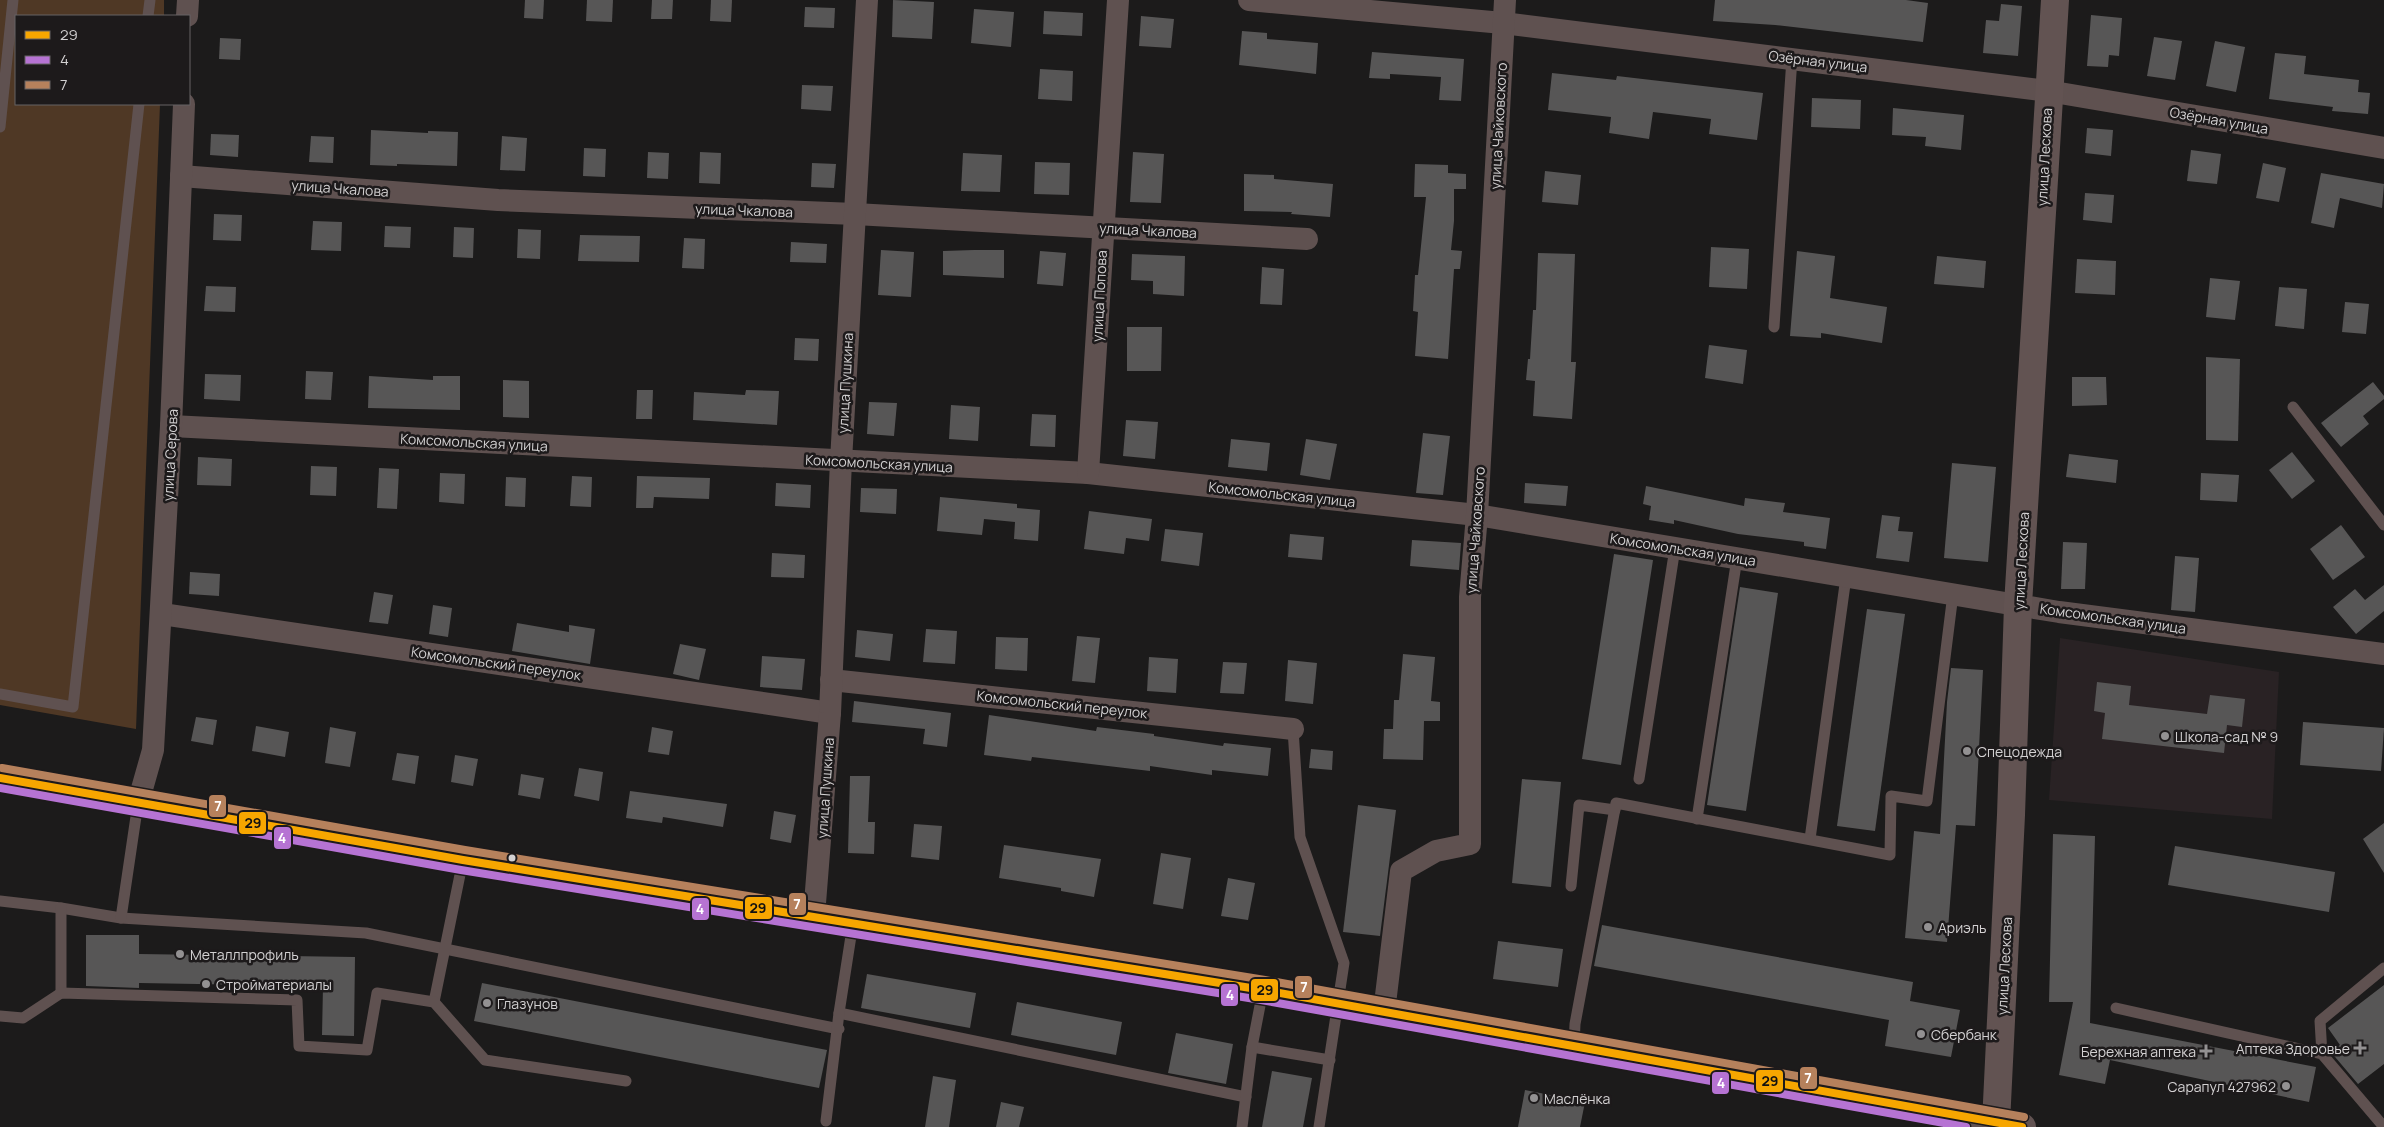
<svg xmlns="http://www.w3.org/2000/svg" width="2384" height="1127" viewBox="0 0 2384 1127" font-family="Manrope,sans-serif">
<rect width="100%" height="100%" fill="#1c1b1b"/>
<!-- built -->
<polygon fill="#292224" points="2060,638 2279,672 2272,819 2049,800"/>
<!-- green -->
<polygon fill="#4f3825" points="0,0 164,0 164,16 16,16 16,104 160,104 136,729 0,705"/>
<!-- building -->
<g fill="#575656">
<polygon points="525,0 544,0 543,19 524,18"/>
<polygon points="587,0 613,0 612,22 586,21"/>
<polygon points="652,0 673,0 672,19 651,19"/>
<polygon points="711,0 732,0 731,22 710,21"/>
<polygon points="893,0 934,2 932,39 892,37"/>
<polygon points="1715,0 1906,0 1928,3 1923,42 1775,25 1713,21"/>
<polygon points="2001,4 2022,6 2018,56 1983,53 1986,20 1999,21"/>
<polygon points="805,7 835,8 834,28 804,27"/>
<polygon points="974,9 1014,12 1011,47 971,43"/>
<polygon points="1044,11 1083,13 1082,36 1043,34"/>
<polygon points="2091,15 2122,18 2119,56 2109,55 2108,67 2087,66"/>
<polygon points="1141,16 1174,19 1171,48 1139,46"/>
<polygon points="1242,31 1267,33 1267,39 1318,43 1316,74 1239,65"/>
<polygon points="2154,37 2182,41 2175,80 2147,76"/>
<polygon points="220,38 241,39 240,60 219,59"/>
<polygon points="2215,41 2245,47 2236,92 2206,86"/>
<polygon points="1372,52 1464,59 1461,101 1439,100 1441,77 1390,74 1390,79 1369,78"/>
<polygon points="2275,53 2306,56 2304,74 2359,80 2358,92 2370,93 2368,114 2332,111 2333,107 2269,99"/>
<polygon points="1040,69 1073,71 1072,101 1038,99"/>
<polygon points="1552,73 1616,80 1617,76 1763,93 1757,140 1709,134 1711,119 1653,112 1649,139 1609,133 1611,117 1548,110"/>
<polygon points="802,85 833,86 831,111 801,109"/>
<polygon points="1812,98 1861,100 1860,129 1811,127"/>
<polygon points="1893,108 1964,115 1961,150 1925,146 1926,137 1892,135"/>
<polygon points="2087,128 2113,130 2111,156 2085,153"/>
<polygon points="371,130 428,133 428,131 458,132 457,166 397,164 397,166 370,165"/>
<polygon points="211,134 239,135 238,157 210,155"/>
<polygon points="311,136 334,137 333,163 309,162"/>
<polygon points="502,136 527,138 525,171 500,170"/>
<polygon points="584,148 606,149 605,177 583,176"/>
<polygon points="2191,150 2221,154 2217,184 2187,181"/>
<polygon points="648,152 669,153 668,179 647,178"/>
<polygon points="700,152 721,153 720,184 699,183"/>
<polygon points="1133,152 1164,154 1161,203 1130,202"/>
<polygon points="963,153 1002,155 1000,192 961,191"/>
<polygon points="1035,162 1070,163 1069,195 1034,194"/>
<polygon points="812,163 836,164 834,188 811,187"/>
<polygon points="2263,163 2286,168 2279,202 2256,198"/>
<polygon points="1415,164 1448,165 1448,173 1466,174 1466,189 1454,189 1454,221 1451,250 1462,251 1460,269 1454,269 1448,359 1415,356 1418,312 1413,311 1415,275 1418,275 1426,197 1414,197"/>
<polygon points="1545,171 1581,175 1578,205 1542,202"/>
<polygon points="2321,173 2384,184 2382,208 2340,198 2334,228 2311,223"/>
<polygon points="1244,174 1274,175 1274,179 1333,184 1330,217 1291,214 1292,212 1244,211"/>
<polygon points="2085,193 2114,195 2112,223 2083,220"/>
<polygon points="214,214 242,215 241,241 213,240"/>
<polygon points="313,221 342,222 341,251 311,250"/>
<polygon points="385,226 411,227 410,248 384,247"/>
<polygon points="454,227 474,228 473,258 453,257"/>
<polygon points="518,229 541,230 540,259 517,258"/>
<polygon points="580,235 640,236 639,262 578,261"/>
<polygon points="684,238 705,239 704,269 682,268"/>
<polygon points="791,242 827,244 826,263 790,262"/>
<polygon points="1711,247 1749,249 1747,289 1709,287"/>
<polygon points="881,250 914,252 911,297 878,295"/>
<polygon points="974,250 1004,250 1004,278 943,275 943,251"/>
<polygon points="1040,251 1066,253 1063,286 1037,284"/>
<polygon points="1797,251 1835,256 1830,298 1887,307 1882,343 1821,333 1821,338 1790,336"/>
<polygon points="1538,253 1575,254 1571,362 1576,362 1572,419 1533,416 1535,381 1526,380 1528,359 1530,359 1533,310 1536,310"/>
<polygon points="1132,254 1185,256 1184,296 1153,294 1153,281 1131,280"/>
<polygon points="1937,256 1986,261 1984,288 1934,284"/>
<polygon points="2077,259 2116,261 2115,295 2075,293"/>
<polygon points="1262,267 1284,269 1282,305 1260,304"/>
<polygon points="2210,278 2240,281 2235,320 2206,317"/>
<polygon points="206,286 236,287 235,312 204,311"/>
<polygon points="2279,287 2307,289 2304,329 2275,326"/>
<polygon points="2345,302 2369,304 2366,334 2342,332"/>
<polygon points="1127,327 1162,327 1161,371 1127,371"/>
<polygon points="795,338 819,339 818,361 794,360"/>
<polygon points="1709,345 1747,350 1743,384 1705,378"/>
<polygon points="2206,357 2240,359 2238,441 2206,440"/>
<polygon points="306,371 333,372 331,400 305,399"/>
<polygon points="205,374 241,375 240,401 204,399"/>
<polygon points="369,376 433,380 433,376 460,376 460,410 368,408"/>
<polygon points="2072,377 2106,377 2107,405 2072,406"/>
<polygon points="503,380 529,381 529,418 503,417"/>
<polygon points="2373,382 2384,396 2384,399 2363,416 2369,424 2341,447 2321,423"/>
<polygon points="637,390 653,390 652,419 636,419"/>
<polygon points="746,390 779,391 777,425 693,420 694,392 745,395"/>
<polygon points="869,402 897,403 894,436 867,434"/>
<polygon points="951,405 980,407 978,441 949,439"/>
<polygon points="1032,414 1056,415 1055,447 1030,446"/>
<polygon points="1126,420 1158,422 1155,459 1123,456"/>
<polygon points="1423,433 1450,436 1443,495 1416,493"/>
<polygon points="1231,439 1270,443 1267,471 1228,467"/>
<polygon points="1306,439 1337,444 1330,480 1300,475"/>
<polygon points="2292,452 2315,481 2292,499 2269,470"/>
<polygon points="2069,454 2118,460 2116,483 2066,477"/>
<polygon points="198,457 232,459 231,486 197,485"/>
<polygon points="1952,463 1996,467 1988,562 1944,558"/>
<polygon points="311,466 337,467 336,496 310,495"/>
<polygon points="379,468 399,469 397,509 377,508"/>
<polygon points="440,473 465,474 464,504 439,502"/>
<polygon points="2201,473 2239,475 2237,502 2200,500"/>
<polygon points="572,476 592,477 591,507 570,506"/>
<polygon points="637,476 710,478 709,499 654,497 653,508 636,508"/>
<polygon points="506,477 526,478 525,507 505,506"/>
<polygon points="776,483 811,485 810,508 775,506"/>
<polygon points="1525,483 1568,486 1566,506 1524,503"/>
<polygon points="1646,486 1744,506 1745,498 1785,503 1783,512 1830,518 1826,549 1804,546 1804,542 1738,534 1674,520 1674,524 1649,520 1651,506 1643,504"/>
<polygon points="861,488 897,489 896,514 860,512"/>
<polygon points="940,497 1017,504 1017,508 1040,510 1038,541 1014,539 1015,522 984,519 982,535 937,531"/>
<polygon points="1089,511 1152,519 1149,541 1126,538 1124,554 1084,549"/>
<polygon points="1882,515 1900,517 1898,531 1913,532 1909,562 1876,558"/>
<polygon points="2341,525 2365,557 2333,580 2310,549"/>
<polygon points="1165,529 1203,533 1199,566 1161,561"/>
<polygon points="1290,534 1324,537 1322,560 1288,557"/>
<polygon points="1412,540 1461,543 1459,570 1410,566"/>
<polygon points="2063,542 2087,543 2085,589 2061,589"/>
<polygon points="772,553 805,555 804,578 771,577"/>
<polygon points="1614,554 1653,560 1621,765 1582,759"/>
<polygon points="2175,556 2199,558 2195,612 2171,610"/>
<polygon points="190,572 220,574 219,596 189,594"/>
<polygon points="2384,585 2384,611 2356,634 2333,607 2355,589 2365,600"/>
<polygon points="1740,587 1778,593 1746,811 1707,805"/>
<polygon points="374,592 393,595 388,624 369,622"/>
<polygon points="433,605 452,608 448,637 429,634"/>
<polygon points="1867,609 1905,614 1875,831 1837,826"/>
<polygon points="517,623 569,632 569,625 595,629 590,664 512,651"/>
<polygon points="926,629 957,631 955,664 923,662"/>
<polygon points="857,630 893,634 890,661 855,657"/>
<polygon points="1077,636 1100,638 1095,683 1072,681"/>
<polygon points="996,637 1028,638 1027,671 995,669"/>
<polygon points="680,644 706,649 699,680 673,674"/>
<polygon points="1403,654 1435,657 1431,701 1440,702 1440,721 1424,721 1423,760 1383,759 1384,729 1393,729 1394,700 1399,700"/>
<polygon points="762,656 805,659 802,690 760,687"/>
<polygon points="1149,657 1178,659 1176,693 1147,691"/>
<polygon points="1288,660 1317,663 1313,704 1285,701"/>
<polygon points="1223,662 1247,663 1244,694 1220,693"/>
<polygon points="1951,668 1983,670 1975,826 1956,825 1947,942 1905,938 1914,831 1940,834 1947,702"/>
<polygon points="2097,682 2131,686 2129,705 2207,714 2210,695 2245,699 2242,727 2227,725 2224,753 2102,739 2105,713 2094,711"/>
<polygon points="854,701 951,713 947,747 923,744 925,729 852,722"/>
<polygon points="989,715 1096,731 1097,727 1154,734 1154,736 1223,746 1224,743 1271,748 1268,776 1212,770 1212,775 1150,766 1150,771 1032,757 1031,761 984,755"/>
<polygon points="196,717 217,720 213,745 191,741"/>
<polygon points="2303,722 2384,728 2381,771 2300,765"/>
<polygon points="256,726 289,732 285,757 252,751"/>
<polygon points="330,727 356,732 350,767 325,763"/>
<polygon points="652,727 673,731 669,755 648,752"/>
<polygon points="1311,749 1333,751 1332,770 1309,768"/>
<polygon points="397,753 419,756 415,784 392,780"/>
<polygon points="455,755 478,759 473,786 451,782"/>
<polygon points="579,768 603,772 599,801 574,796"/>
<polygon points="521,774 544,778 540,799 518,795"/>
<polygon points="850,776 870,776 868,822 875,822 874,854 848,853"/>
<polygon points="1522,779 1561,782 1551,887 1512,883"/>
<polygon points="630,791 727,804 723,827 663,817 662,823 626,818"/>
<polygon points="1358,805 1396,810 1380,936 1343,932"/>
<polygon points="774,811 796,815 791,843 770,839"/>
<polygon points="2384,823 2384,873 2363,839"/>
<polygon points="914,824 942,826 939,860 911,857"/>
<polygon points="2053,834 2095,836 2090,1023 2316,1067 2309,1102 2110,1060 2105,1084 2059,1075 2073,1002 2049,1002"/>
<polygon points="1004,845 1101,859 1094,897 1061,891 1061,888 999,878"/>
<polygon points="2175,846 2335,872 2329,912 2168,885"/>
<polygon points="1161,853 1191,858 1183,909 1153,904"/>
<polygon points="1228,878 1255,883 1248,920 1221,916"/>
<polygon points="1602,925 1913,982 1910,1001 1960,1010 1951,1057 1885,1046 1889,1020 1594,966"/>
<polygon points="86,935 139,935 139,954 355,957 354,1036 322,1035 323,986 139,983 139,988 86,986"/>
<polygon points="1498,941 1563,949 1558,987 1493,979"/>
<polygon points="867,974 976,993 970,1028 861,1008"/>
<polygon points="482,983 827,1050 819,1088 474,1021"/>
<polygon points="2384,985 2384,1064 2358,1084 2330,1051 2340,1045 2328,1028"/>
<polygon points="1017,1002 1122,1022 1116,1055 1011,1035"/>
<polygon points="1176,1033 1233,1044 1226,1084 1168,1073"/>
<polygon points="1272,1071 1312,1078 1303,1127 1262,1127"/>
<polygon points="933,1076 956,1080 949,1127 925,1127"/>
<polygon points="1525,1090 1585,1102 1580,1127 1518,1127"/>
<polygon points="1001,1102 1024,1107 1019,1127 996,1127"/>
</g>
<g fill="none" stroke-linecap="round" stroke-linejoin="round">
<!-- lane -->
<g stroke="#5f5150" stroke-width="11">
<polyline points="148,16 150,0"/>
<polyline points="0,127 13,0"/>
<polyline points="1774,327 1792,58"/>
<polyline points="2293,407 2384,525"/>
<polyline points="0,694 73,707 139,104"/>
<polyline points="1293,729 1300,837 1344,963 1319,1127"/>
<polyline points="1639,779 1675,548"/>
<polyline points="1697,819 1737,558"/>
<polyline points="1810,839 1846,577"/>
<polyline points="1571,886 1579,805 1615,810"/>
<polyline points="0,901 61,908 121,918 366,933 839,1029"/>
<polyline points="61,908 61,993"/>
<polyline points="121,918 138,803"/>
<polyline points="434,1002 463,860"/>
<polyline points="2116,1008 2322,1054 2384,1127"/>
<polyline points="839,1013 1246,1097"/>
<polyline points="0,1016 23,1018 61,993 297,1000 299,1046 367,1050 377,993 434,1002 485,1060 626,1081"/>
<polyline points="1252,1047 1330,1060"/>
<polyline points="1574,1047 1575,1024 1616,803 1890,855 1891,796 1927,801 1953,594"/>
<polyline points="2322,1054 2320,1021 2384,968"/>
<polyline points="826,1121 839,1013 853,923"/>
<polyline points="1242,1127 1252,1047 1263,990"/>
</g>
<!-- street -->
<g stroke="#5f5150" stroke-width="22">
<polyline points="1249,0 1503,23 2048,91 2384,148"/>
<polyline points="187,16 188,0"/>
<polyline points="181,176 498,200 855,214 1307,239"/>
<polyline points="171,426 1088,473 1477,515 2059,612 2384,654"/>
<polyline points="1088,473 1118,0"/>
<polyline points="162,614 830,713"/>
<polyline points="831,680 1293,729"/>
<polyline points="138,803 153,750 171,426 184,104"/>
<polyline points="814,916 830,713 841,461 867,0"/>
<polyline points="1384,1012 1401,871 1436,851 1470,844 1470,597 1477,515 1505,0"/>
</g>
<!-- secondary -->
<g stroke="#625352" stroke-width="28">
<polyline points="0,778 463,860 1263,990 2022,1127"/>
<polyline points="1996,1123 2011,815 2018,605 2055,0"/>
</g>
<!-- bus-1 casing -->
<g stroke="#1d1a1b" stroke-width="11">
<polyline id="bus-1" points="0,778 463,860 1263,990 2022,1127"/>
</g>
<!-- bus-2 casing -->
<g stroke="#1d1a1b" stroke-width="11">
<polyline id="bus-2" points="0,788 461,870 1261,1000 1966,1127"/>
</g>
<!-- bus-3 casing -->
<g stroke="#1d1a1b" stroke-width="11">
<polyline id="bus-3" points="2,768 465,850 1265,980 2024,1117"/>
</g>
<!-- bus-1 -->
<use href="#bus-1" stroke="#f7a600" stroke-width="8"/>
<!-- bus-2 -->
<use href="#bus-2" stroke="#b673d3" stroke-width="8"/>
<!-- bus-3 -->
<use href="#bus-3" stroke="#b6815c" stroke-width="8"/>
</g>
<!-- markers -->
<g fill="#939192" stroke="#1d1a1b" stroke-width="2">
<circle cx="2165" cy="736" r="5"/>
<circle cx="1967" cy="751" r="5"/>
<circle cx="1928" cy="927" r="5"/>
<circle cx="180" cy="954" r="5"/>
<circle cx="206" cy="984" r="5"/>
<circle cx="487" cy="1003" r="5"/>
<circle cx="1921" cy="1034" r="5"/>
<path d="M2357.5 1040.5h5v5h5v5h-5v5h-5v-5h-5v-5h5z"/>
<path d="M2203.5 1043.5h5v5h5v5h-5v5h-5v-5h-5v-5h5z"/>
<circle cx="2286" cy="1086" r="5"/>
<circle cx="1534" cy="1098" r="5"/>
</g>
<circle fill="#d3d1d2" stroke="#1d1a1b" stroke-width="2" cx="512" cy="858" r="4.5"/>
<g text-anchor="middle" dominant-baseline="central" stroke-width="5" stroke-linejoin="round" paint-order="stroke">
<!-- street labels -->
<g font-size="14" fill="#d3d1d2" stroke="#1d1a1b">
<text transform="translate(1818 61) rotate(7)">Озёрная улица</text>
<text transform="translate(2219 120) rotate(10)">Озёрная улица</text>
<text transform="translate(1498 126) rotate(-87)">улица Чайковского</text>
<text transform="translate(2044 157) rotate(-87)">улица Лескова</text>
<text transform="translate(340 188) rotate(4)">улица Чкалова</text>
<text transform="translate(744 210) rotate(2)">улица Чкалова</text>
<text transform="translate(1148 230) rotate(3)">улица Чкалова</text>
<text transform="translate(1099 296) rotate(-87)">улица Попова</text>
<text transform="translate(845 383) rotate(-87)">улица Пушкина</text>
<text transform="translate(474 442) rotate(3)">Комсомольская улица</text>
<text transform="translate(170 455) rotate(-87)">улица Серова</text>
<text transform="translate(879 463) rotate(3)">Комсомольская улица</text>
<text transform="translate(1282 494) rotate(6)">Комсомольская улица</text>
<text transform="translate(1475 530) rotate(-86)">улица Чайковского</text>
<text transform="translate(1683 549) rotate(9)">Комсомольская улица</text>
<text transform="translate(2021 561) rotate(-87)">улица Лескова</text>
<text transform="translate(2113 618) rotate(8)">Комсомольская улица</text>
<text transform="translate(496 663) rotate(8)">Комсомольский переулок</text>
<text transform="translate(1062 704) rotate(6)">Комсомольский переулок</text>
<text transform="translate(825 788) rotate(-86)">улица Пушкина</text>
<text transform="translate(2004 966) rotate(-87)">улица Лескова</text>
</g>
<!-- poi labels -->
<g font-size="14" fill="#d3d1d2" stroke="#1d1a1b" text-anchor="start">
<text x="2175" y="736">Школа-сад № 9</text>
<text x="1977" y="751">Спецодежда</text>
<text x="1938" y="927">Ариэль</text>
<text x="190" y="954">Металлпрофиль</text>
<text x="216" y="984">Стройматериалы</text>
<text x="497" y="1003">Глазунов</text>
<text x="1931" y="1034">Сбербанк</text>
<text x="2350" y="1048" text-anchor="end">Аптека Здоровье</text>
<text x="2196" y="1051" text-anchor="end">Бережная аптека</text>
<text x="2276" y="1086" text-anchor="end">Сарапул 427962</text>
<text x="1544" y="1098">Маслёнка</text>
</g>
</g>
<g stroke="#1d1a1b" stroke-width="2">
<rect x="208" y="794" width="19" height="24" rx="5" fill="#b6815c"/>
<rect x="238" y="811" width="29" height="24" rx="5" fill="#f7a600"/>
<rect x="273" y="826" width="19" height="24" rx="5" fill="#b673d3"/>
<rect x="788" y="892" width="19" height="24" rx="5" fill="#b6815c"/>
<rect x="744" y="896" width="29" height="24" rx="5" fill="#f7a600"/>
<rect x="691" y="897" width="19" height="24" rx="5" fill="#b673d3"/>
<rect x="1294" y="975" width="19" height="24" rx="5" fill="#b6815c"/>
<rect x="1250" y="978" width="29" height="24" rx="5" fill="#f7a600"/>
<rect x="1220" y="983" width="19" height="24" rx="5" fill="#b673d3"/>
<rect x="1799" y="1066" width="19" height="24" rx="5" fill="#b6815c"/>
<rect x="1755" y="1069" width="29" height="24" rx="5" fill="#f7a600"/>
<rect x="1711" y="1071" width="19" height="24" rx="5" fill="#b673d3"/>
</g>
<g font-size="14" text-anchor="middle" font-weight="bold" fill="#fff">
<text x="218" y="811">7</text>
<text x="282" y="843">4</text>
<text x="797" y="909">7</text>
<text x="700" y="914">4</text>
<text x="1304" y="992">7</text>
<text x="1230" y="1000">4</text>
<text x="1808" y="1083">7</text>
<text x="1721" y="1088">4</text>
</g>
<g font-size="14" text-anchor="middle" font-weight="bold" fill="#111">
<text x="253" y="828">29</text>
<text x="758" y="913">29</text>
<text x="1265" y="995">29</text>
<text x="1770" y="1086">29</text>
</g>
<!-- legend -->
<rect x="15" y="15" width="175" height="90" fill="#1d1a1b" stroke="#666364"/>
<rect x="25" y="31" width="25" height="8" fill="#f7a600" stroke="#666364"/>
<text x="60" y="40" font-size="15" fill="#d3d1d2">29</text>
<rect x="25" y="56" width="25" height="8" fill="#b673d3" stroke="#666364"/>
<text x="60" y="65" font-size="15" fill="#d3d1d2">4</text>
<rect x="25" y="81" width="25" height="8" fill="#b6815c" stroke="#666364"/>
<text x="60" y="90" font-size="15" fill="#d3d1d2">7</text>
</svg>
